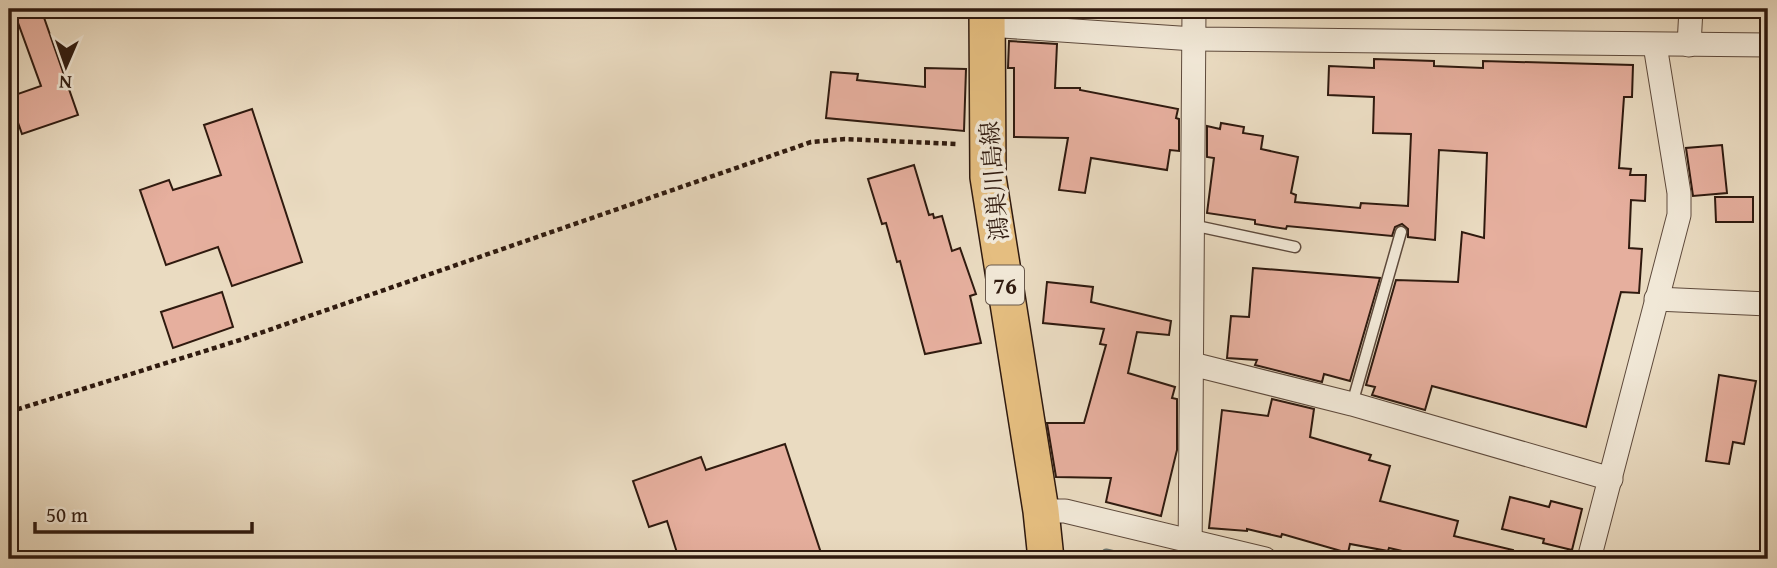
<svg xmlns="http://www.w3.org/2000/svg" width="1777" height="568" viewBox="0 0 1777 568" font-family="'Gentium Book Plus','Noto Serif JP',serif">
<rect width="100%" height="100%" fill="#eadbc1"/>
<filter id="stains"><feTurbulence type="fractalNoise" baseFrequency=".00286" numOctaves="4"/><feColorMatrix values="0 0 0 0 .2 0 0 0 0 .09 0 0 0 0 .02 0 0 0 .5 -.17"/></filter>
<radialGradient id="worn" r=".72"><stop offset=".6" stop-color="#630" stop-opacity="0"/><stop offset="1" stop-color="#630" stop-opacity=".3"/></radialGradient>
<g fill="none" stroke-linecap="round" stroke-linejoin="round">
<!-- stream -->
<g stroke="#6f7975" stroke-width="9">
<polyline points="1105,559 1106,553 1133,559"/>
<polyline points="1156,559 1176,555 1185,559"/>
</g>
</g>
<!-- building -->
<g fill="#e6af9e" stroke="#2f1a0f" stroke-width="2">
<polygon points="13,9 41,9 78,115 22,134 9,97 41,86"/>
<polygon points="1009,41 1057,44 1055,88 1080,88 1080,90 1178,109 1176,118 1179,119 1179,151 1170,150 1167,170 1091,158 1085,193 1059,190 1068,138 1014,137 1014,68 1008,68"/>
<polygon points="1374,59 1434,61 1434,66 1483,68 1483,61 1633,65 1632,97 1624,97 1619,168 1631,169 1630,175 1646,175 1645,201 1631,200 1629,248 1642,249 1639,293 1621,292 1586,427 1432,386 1425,410 1372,395 1375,387 1366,385 1396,280 1458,282 1462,232 1484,238 1487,153 1439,150 1435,240 1408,237 1408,229 1402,224 1395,227 1392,236 1287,226 1286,229 1255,224 1255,220 1207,213 1214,158 1207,157 1207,126 1220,129 1221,123 1244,127 1243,133 1263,136 1261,149 1298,157 1291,193 1296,195 1295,202 1360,208 1361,203 1408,206 1411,134 1373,133 1374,97 1328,95 1329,66 1374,68"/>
<polygon points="925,68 966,69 964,131 826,118 831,72 858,74 857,80 925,87"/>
<polygon points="252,109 302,262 232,286 218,247 166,265 140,190 169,180 173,190 221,175 204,125"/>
<polygon points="1722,145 1727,193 1693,196 1686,148"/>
<polygon points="914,165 929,215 933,214 934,218 942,216 952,251 960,248 976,294 970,296 981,343 925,354 900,261 897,262 886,223 882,224 868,179"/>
<polygon points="1715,197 1753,197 1753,222 1716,222"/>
<polygon points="1253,268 1380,278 1350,381 1324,374 1322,382 1255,365 1257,360 1227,358 1231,316 1249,317"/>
<polygon points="1047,282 1093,287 1091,302 1171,321 1169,335 1137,332 1128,373 1175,387 1172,398 1177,399 1177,450 1161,516 1106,502 1111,478 1056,477 1047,423 1084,423 1106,345 1100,344 1104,329 1043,323"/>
<polygon points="222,292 233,327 173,348 161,312"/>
<polygon points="1719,375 1756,381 1744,444 1733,442 1729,464 1706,461"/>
<polygon points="1272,399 1314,409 1310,437 1371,455 1369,460 1390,466 1380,501 1458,521 1454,536 1513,550 1512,559 1437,559 1389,548 1388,551 1350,544 1348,553 1282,534 1281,537 1247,529 1247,531 1209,528 1222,410 1268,416"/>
<polygon points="785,444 823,559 679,559 667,521 649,527 633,481 701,457 706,470"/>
<polygon points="1510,497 1549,507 1551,501 1582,509 1572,550 1543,543 1544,539 1502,529"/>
</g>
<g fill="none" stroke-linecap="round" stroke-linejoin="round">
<!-- lane casing -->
<g stroke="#5e4a3c" stroke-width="13">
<g id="lane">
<polyline points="1192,225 1295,247"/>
<polyline points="1352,404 1401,232"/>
</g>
</g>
<!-- street casing -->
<g stroke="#5e4a3c" stroke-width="25">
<g id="street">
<polyline points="987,25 1194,39 1768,45"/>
<polyline points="1689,45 1691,9"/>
<polyline points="1656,299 1768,304"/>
<polyline points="1192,364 1352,404 1611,479"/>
<polyline points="1041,511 1065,511 1265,559"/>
<polyline points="1190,559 1194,9"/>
<polyline points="1589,559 1679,215 1679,193 1655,45"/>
</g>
</g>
<!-- primary casing -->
<g stroke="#2f1a0f" stroke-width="38">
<polyline id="primary" points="987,9 988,177 1041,511 1046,559"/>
</g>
<!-- path -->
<polyline stroke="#2f1a0f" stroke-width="4.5" stroke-dasharray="5 3.5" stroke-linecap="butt" points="9,412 240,340 811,142 845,139 957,144"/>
<!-- lane -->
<use href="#lane" stroke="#f1e8d7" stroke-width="10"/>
<!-- street -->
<use href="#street" stroke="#f1e8d7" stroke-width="23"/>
<!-- primary -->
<use href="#primary" stroke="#e5be80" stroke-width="35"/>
</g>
<g text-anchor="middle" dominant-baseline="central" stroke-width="7" stroke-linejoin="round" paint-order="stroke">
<!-- shield labels -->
<rect fill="#f1e8d7" stroke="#69584b" stroke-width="2" x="986" y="265.5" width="38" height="39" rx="5"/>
<g font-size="23" font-weight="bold" fill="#2f1a0f">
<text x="1005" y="285">76</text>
</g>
<!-- street labels -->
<g font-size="24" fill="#2f1a0f" stroke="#f1e8d7">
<text transform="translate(994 181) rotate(-95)">鴻巣川島線</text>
</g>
</g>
<!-- margin -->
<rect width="1777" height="568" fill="none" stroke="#eadbc1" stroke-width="35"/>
<rect x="10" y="10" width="1756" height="547" fill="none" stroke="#2f1a0f" stroke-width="3.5"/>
<rect x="18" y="18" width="1742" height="533" fill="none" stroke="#2f1a0f" stroke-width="2"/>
<!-- north arrow -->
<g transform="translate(66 66) rotate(182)" stroke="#f1e8d7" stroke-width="5" paint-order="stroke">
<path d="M0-5L12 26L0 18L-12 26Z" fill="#2f1a0f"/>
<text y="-10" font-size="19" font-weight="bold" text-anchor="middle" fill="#2f1a0f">N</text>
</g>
<!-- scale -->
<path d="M35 522v10h217v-10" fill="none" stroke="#2f1a0f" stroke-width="3.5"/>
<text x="46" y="522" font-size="21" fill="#2f1a0f" stroke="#f1e8d7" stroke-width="5" paint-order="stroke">50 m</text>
<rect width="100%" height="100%" filter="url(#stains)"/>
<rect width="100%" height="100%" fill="url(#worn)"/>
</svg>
